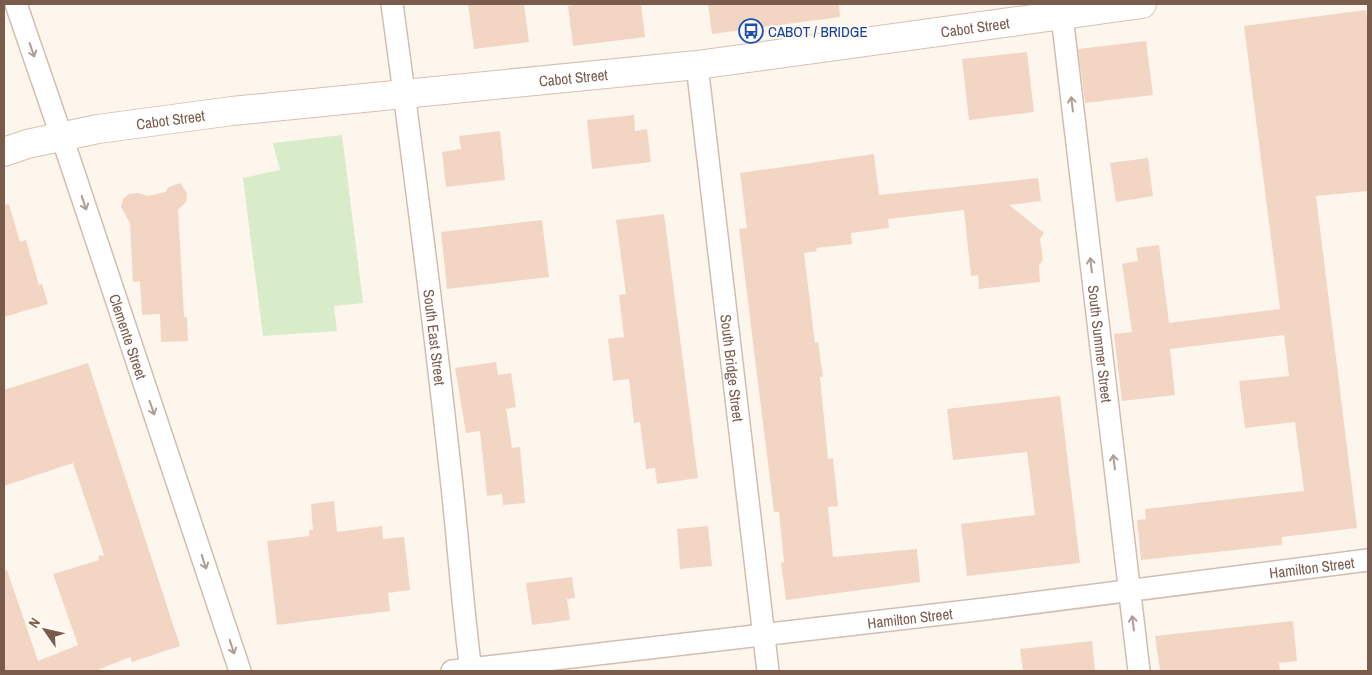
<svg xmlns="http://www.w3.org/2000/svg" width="1372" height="675" viewBox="0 0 1372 675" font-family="'Archivo Narrow',sans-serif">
<rect width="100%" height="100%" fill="#fdf6ec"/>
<!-- green -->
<polygon fill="#d8ecc9" points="342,135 363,303 334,306 337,331 263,336 243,178 280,170 273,143"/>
<!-- building -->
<g fill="#f3d5c3">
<polygon points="468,4 524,4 529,42 474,49"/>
<polygon points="580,4 641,4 645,37 573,46 568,6"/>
<polygon points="708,4 839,4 840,17 712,34"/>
<polygon points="1366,10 1368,27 1368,191 1316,196 1357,528 1282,537 1282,545 1141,560 1137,520 1146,519 1145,509 1304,491 1295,422 1245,428 1239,381 1289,376 1284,335 1170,349 1175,395 1122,401 1114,334 1132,332 1122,264 1138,261 1136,248 1159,245 1169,323 1280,309 1244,26"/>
<polygon points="1146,41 1153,95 1085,103 1078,49"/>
<polygon points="1027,52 1034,112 969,120 962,59"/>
<polygon points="634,115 635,131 647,129 651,162 592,169 587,120"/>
<polygon points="500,131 505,180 446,187 442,152 461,149 459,136"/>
<polygon points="874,154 879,195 1038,178 1041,201 1009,205 1044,233 1040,239 1043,260 1039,265 1040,282 979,289 978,275 971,276 964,210 888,219 889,228 851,233 852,244 816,248 817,251 804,253 815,343 818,342 823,377 820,377 828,459 833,458 838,506 828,507 833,557 917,549 920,582 786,600 781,563 784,562 779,512 774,512 739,229 747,228 740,173"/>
<polygon points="1148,158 1153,196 1116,202 1110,163"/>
<polygon points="180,183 187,193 186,202 178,210 184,317 187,317 188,341 161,342 160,314 142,315 140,281 133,282 130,223 121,207 123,199 129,194 138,193 148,196 165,192 169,187"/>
<polygon points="9,204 20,242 26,240 39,285 42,284 48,304 4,317 4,205"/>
<polygon points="664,214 698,478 657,484 655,468 646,469 640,422 634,423 629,379 613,381 608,339 624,337 619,295 626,294 616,220"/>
<polygon points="542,220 549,277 447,289 441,232"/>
<polygon points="496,362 498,375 511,373 516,407 506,409 512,448 520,447 525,503 503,505 502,494 487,496 480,431 466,433 455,368"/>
<polygon points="88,363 180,646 132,662 130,657 95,671 4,671 4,571 7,570 38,661 78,645 53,574 99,560 98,556 104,555 73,463 4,486 4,390"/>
<polygon points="1060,396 1080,563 967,576 961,524 1035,515 1027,452 953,460 947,409"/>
<polygon points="334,501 337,532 382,526 383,539 404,537 410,590 388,593 390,611 277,625 267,541 309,536 309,530 313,530 311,504"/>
<polygon points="708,526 712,566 680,569 677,529"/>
<polygon points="572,577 575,598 567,599 570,620 532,625 526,583"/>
<polygon points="1293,621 1297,661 1279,663 1280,671 1160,671 1155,636"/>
<polygon points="1092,641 1095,671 1023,671 1020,649"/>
</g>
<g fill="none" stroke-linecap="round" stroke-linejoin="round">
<!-- minor casing -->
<g stroke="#d1beb0" stroke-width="24">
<g id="minor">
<path id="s1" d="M16,4L71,164L240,671"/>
<path id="s2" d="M392,4C413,158 433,313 450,468C458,536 462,604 471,671"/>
<path id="s3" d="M1062,16L1139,671"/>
<path id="s4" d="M697,65L768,671"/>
<path id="s5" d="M452,671L985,609L1368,560"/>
</g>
</g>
<!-- secondary casing -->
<g stroke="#d6c0b0" stroke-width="30">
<g id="secondary">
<path id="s6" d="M4,152L27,144L98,129L232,111L697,65L1142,4"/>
</g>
</g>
<!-- minor -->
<use href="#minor" stroke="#fff" stroke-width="21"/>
<!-- secondary -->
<use href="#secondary" stroke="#fff" stroke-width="28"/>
</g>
<!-- one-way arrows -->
<defs><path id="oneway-shaft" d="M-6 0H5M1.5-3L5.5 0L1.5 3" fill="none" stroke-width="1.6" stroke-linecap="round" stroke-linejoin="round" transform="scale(1.25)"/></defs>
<g stroke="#af9d94">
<use href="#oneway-shaft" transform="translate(32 50) rotate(71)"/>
<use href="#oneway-shaft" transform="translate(1072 104) rotate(-97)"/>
<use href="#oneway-shaft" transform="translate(84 203) rotate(72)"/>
<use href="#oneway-shaft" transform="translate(1091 265) rotate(-97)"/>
<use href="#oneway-shaft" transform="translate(152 408) rotate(71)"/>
<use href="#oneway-shaft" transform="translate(1114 462) rotate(-97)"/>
<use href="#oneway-shaft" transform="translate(204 562) rotate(72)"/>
<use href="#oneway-shaft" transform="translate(1133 623) rotate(-97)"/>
<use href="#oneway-shaft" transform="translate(232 647) rotate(72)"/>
</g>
<!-- icons -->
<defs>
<g id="bus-ring" transform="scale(1.25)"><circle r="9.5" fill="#fffaf3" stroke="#1a4fb4" stroke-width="1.5"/><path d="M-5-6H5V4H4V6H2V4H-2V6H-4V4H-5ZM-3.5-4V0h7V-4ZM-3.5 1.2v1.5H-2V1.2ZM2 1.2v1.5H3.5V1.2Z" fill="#1a4fb4"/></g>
</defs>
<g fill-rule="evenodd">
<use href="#bus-ring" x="751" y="31"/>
</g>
<g text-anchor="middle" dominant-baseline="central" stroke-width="4" stroke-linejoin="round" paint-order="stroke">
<!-- street labels -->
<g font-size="15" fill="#7a5c4d" stroke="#fffaf3">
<text stroke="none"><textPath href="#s6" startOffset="980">Cabot Street</textPath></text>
<text stroke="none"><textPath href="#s6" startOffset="575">Cabot Street</textPath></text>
<text stroke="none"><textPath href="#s6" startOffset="170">Cabot Street</textPath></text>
<text stroke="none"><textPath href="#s1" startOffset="351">Clemente Street</textPath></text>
<text stroke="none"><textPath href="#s2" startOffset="336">South East Street</textPath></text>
<text stroke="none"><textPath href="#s3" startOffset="330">South Summer Street</textPath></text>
<text stroke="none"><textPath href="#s4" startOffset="305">South Bridge Street</textPath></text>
<text stroke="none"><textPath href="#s5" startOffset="866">Hamilton Street</textPath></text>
<text stroke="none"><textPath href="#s5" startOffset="461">Hamilton Street</textPath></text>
</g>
<!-- transit labels -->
<g font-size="15" fill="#164399" stroke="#fffaf3" text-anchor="start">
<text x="768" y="31">CABOT / BRIDGE</text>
</g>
</g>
<!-- border -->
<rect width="1372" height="675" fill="none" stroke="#7a5c4d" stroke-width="10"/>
<!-- north arrow -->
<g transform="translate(45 630) rotate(304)" stroke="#fffaf3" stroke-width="4" paint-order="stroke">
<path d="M0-4L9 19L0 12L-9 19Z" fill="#7a5c4d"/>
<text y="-8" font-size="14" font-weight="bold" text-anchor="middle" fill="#7a5c4d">N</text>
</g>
</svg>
